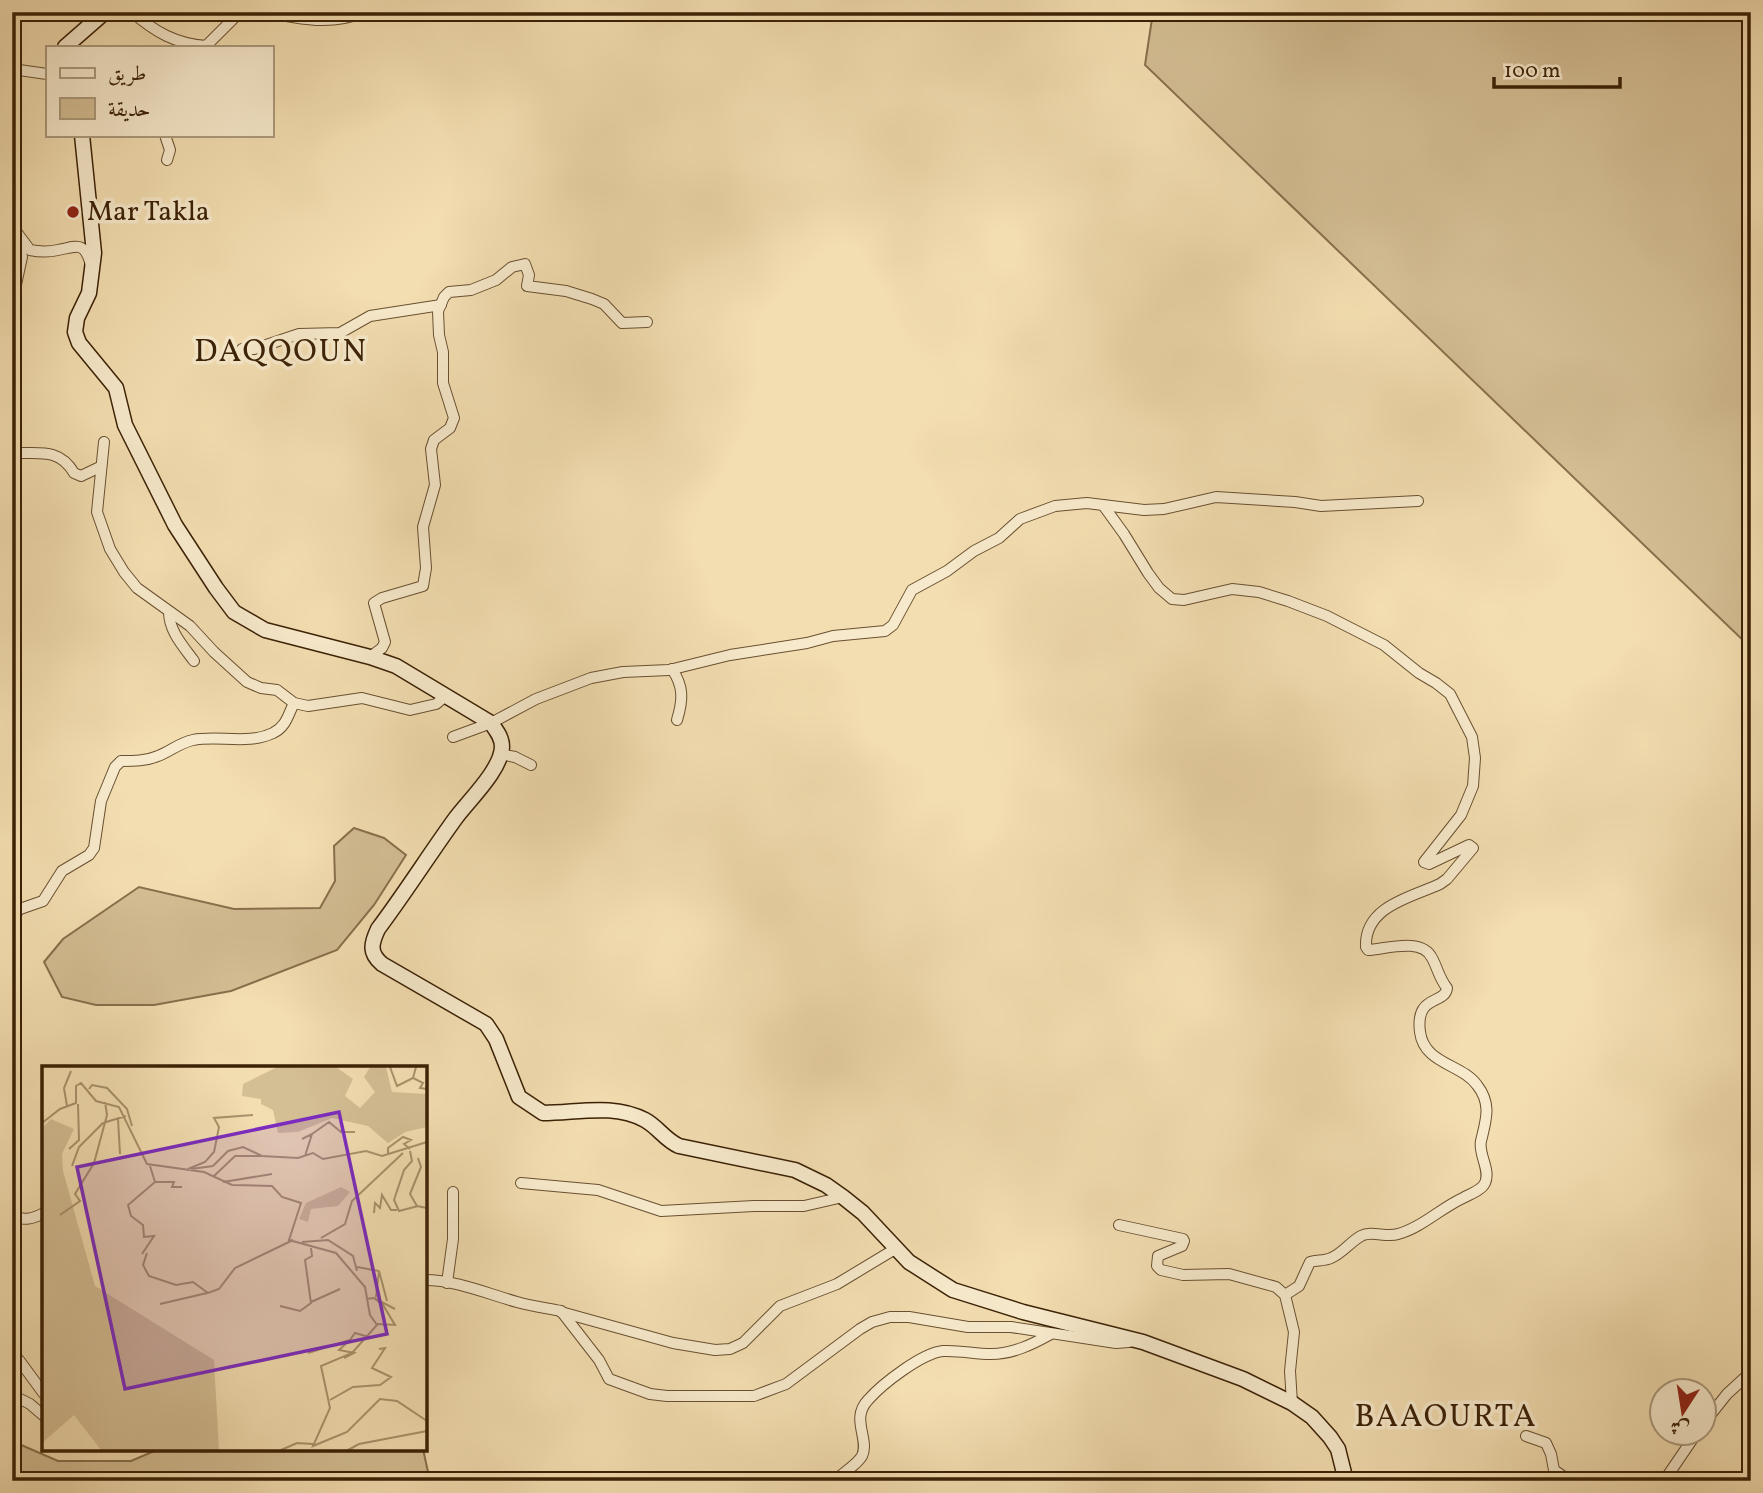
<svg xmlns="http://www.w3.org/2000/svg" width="1763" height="1493" viewBox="0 0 1763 1493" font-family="Vollkorn,Amiri,serif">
<rect width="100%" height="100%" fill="#f3deb1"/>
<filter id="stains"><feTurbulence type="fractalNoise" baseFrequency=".00286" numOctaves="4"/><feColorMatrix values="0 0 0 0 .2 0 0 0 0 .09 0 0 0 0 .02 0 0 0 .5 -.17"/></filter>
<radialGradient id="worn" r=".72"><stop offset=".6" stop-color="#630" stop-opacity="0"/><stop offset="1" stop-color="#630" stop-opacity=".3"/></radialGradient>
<!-- green -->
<g fill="#d4be94" stroke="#88704c" stroke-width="2">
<polygon points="1153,12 1751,12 1751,648 1145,65"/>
<polygon points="354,828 384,838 406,855 374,905 337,950 231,991 154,1005 96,1005 62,997 44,962 63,939 139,887 234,909 320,908 335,881 334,846"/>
<polygon points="12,1441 58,1461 131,1461 159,1449 423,1449 430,1481 12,1481"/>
</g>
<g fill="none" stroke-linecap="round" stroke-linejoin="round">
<!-- minor casing -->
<g stroke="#695030" stroke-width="12">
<g id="minor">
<path d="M132,12C155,32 176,44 206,46L240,12"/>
<path d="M265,12C299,19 331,26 365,12"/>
<polyline points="12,69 47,74"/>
<polyline points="165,135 170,150 167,160"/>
<path d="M12,226L30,250C40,252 49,252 58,250C78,246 84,241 91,265"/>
<polyline points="12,303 22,257 21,250"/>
<polyline points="242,349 254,349 299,334 340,333 370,316 441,305"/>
<polyline points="104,442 97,512 110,549 124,572 137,588 190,626 214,652 247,682 261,688 277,690 294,703 308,706 362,698 410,710 436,704 447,695"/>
<path d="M12,453C37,454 59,447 74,473L81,476L100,467"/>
<polyline points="1103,505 1144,510 1164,509 1216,497 1295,502 1321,506 1418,501"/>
<path d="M169,612C169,631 183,646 194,661"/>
<polyline points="370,657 382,648 385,642 374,603 382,598 423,586 426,568 423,527 435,485 431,449 434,440 450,428 454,418 443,383 443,352 439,335 438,311 444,297 449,292 471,290 496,280 512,267 525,264 529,275 527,286 566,291 592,299 604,304 622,323 647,322"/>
<path d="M672,669C684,687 683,700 677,720"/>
<path d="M453,737L491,723L536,699L591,678L623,672L669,670L730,655L807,643L833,636L885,631L893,625L912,590L947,571L974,551L999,538L1020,519L1055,506L1087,503L1103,505L1124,534L1148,573L1159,588L1172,599L1184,600L1232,589L1259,592L1288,601L1327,616L1384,645L1419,673L1436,683L1450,694L1472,737L1475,758L1473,786L1461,815L1424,862L1429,864L1469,845L1473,848L1447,879L1440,884C1412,897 1364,906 1366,947L1368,950C1386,949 1422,937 1432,958C1438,969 1439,978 1447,988C1445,1005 1415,994 1420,1032C1424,1064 1462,1064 1477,1085C1492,1104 1486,1120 1481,1141C1478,1154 1491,1170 1485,1183C1482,1190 1470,1194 1463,1198C1441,1208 1421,1228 1398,1234C1386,1238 1372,1230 1361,1236C1350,1242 1343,1253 1331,1258C1325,1261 1317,1260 1310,1262L1299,1286L1285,1295"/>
<polyline points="500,754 515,757 531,765"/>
<path d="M12,917L20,909L43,901L62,871L89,855L94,848L101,801L115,767L121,761C134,761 146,761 158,756C171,751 179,743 193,740C218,735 249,745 273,733C286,727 288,715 294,703"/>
<polyline points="521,1183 598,1190 661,1211 754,1206 804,1206 843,1197"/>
<path d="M12,1216C25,1221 32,1219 44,1213"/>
<polyline points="1119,1225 1183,1239 1184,1241 1182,1246 1158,1256 1157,1266 1161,1270 1183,1275 1229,1274 1276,1287 1285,1295 1294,1332 1290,1371 1292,1403"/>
<path d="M425,1280C456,1280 488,1294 517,1302C531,1306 546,1308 561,1311L599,1360L609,1379L650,1394L667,1396H754L786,1384L860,1329L872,1322L890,1317H909L968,1327H1011L1116,1343L1129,1342"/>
<polyline points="447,1283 453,1239 453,1192"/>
<polyline points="561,1312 673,1343 715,1350 730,1349 743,1343 780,1306 837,1284 895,1249"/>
<polyline points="12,1359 19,1360 44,1394"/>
<polyline points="12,1395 30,1404 44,1416"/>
<polyline points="1704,1423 1727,1394 1751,1372"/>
<polyline points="1526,1436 1546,1443 1551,1454 1554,1470 1570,1481"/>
<path d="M835,1481C842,1473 857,1465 862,1456C870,1439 850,1419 868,1400C882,1384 922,1353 943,1351C959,1350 975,1354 991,1354C1013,1354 1033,1344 1051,1334"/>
<polyline points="1664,1481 1696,1434"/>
</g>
</g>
<!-- secondary casing -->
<g stroke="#3b2105" stroke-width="17">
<g id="secondary">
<polyline points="65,47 105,12"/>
<path d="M82,135L94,253L89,293L77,318L75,332L79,343L116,388L125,425L175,525L216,588L234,612L265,630L370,657L396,666L491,723C496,730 502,737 502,747C501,770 469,800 455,819C429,855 405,893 378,929C371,944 369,953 382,964L486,1024L496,1039L519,1097L543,1113C577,1113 613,1103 645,1120C658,1127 665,1140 679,1146L795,1170L826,1185L843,1197L863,1213L909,1262L953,1290L1023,1312L1143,1342L1243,1379L1292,1403L1312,1417L1330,1437L1338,1449L1346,1481"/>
</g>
</g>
<!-- minor -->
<use href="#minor" stroke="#f7eacc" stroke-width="10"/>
<!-- secondary -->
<use href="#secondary" stroke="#f7eacc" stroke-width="14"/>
</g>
<!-- markers -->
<circle fill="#8f2418" stroke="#f7eacc" stroke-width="2.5" cx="73" cy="212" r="7"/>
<g text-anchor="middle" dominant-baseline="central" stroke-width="7" stroke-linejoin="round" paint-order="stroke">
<!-- poi labels -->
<g font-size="28" fill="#3b2105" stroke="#f7eacc" text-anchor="start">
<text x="87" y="212">Mar Takla</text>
</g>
<!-- quarter labels -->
<g font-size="32" letter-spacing="2" fill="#3b2105" stroke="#f7eacc">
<text x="281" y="353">DAQQOUN</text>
<text x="1446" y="1418">BAAOURTA</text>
</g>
</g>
<!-- overview -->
<g transform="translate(42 1066)">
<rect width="385" height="385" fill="#f3deb1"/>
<path d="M235,1H294L311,13L303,30L318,42L333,26L322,11L328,1H344L350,26L385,28V61L363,66L346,77L326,60L290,52L256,66L236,67L231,44L219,38V33L200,30L201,18ZM9,53L32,63L20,88L21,105L53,220L172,294L177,384H59L32,349L0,377V62ZM299,121L308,126L296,140L269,143L266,156L257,153L264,137Z" fill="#d4be94"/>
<path fill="none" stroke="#a9926c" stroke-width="2" d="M348,1L355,20L371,12M374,1L371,12L381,17L378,22L385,23M47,23L50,19L65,22L85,43L90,60M25,40L22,22L29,5M76,53L78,88M0,57L18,43L34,37V20L39,17L54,35L77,41L105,98L162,106L190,119L230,120L240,131L259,137L247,174L294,187L323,221L328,249L335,259L310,287L279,300L288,342L271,380L305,366L338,333L355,335L385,355M270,68L287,56L299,66H313M260,73L270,68L263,90M27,83L37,74L36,38M368,85L370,95L362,104L352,134L357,145L376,140M346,89V82L361,71L369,74L362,78L368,83M376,92L379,101L368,128L375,140L385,142M30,100L37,81L61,57L84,50M108,100L113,116H132L130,121H140M146,103L163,96L172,86L177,61L172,52L211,49M149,103L171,100L186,85L201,81L220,90L256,92L271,87L281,93L324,85L340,90L385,76M172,110L193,90H220M181,116L230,108M385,118V143M332,147L333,137L338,142L340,129L349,144H355M18,149L38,135L33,128L52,97L65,49L63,36M279,172L303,158L310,135L361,87M260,176L286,174L311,190L315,205M105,187L101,199L107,210L134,219L151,216L166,227L177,223L193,202L251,174M100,188L112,170L102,171L101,159L89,150L86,139L113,116M315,201L337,205M334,231L337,205L345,235M332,232L353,243M324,233L332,232L341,239L353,259L335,258M269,236L298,223M118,238L165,227M238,240L258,245L269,237L263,194L270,190L269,182M266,287L308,274L313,267L327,271M302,292L312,287L297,284L308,274M288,334L311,321L338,319L349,311L330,302L343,282L337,283M239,384L255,377L271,378M306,384L317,378L385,365"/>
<path fill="#7b2cbf" fill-opacity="0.15" stroke="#7b2cbf" stroke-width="3.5" d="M297,46L345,268L83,323L35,101Z"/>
<rect width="385" height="385" fill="none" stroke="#3b2105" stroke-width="3.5"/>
</g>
<!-- margin -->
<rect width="1763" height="1493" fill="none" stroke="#f3deb1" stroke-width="42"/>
<rect x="14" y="14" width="1735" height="1465" fill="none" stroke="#3b2105" stroke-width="3.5"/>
<rect x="21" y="21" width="1721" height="1451" fill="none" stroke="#3b2105" stroke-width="2"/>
<!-- legend -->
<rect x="46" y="46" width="228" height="91" fill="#f7eacc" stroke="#ac9a7c" stroke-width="2"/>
<rect x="60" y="68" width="35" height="10" fill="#f7eacc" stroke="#ac9a7c" stroke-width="2"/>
<text x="108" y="80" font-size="21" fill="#3b2105">طريق</text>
<rect x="60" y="98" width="35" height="21" fill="#d4be94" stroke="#ac9a7c" stroke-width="2"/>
<text x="108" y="116" font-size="21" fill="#3b2105">حديقة</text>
<!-- north arrow -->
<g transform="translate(1683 1412) rotate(192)"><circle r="33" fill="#f7eacc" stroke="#ac9a7c" stroke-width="2"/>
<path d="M0-5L12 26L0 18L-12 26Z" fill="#8f2418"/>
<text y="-10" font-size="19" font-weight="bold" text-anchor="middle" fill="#3b2105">ش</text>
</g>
<!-- scale -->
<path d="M1494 77v10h126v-10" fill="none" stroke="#3b2105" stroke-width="3.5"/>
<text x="1504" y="77" font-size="21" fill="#3b2105" stroke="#f7eacc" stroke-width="5" paint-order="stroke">100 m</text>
<rect width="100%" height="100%" filter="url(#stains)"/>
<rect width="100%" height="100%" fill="url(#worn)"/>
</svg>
